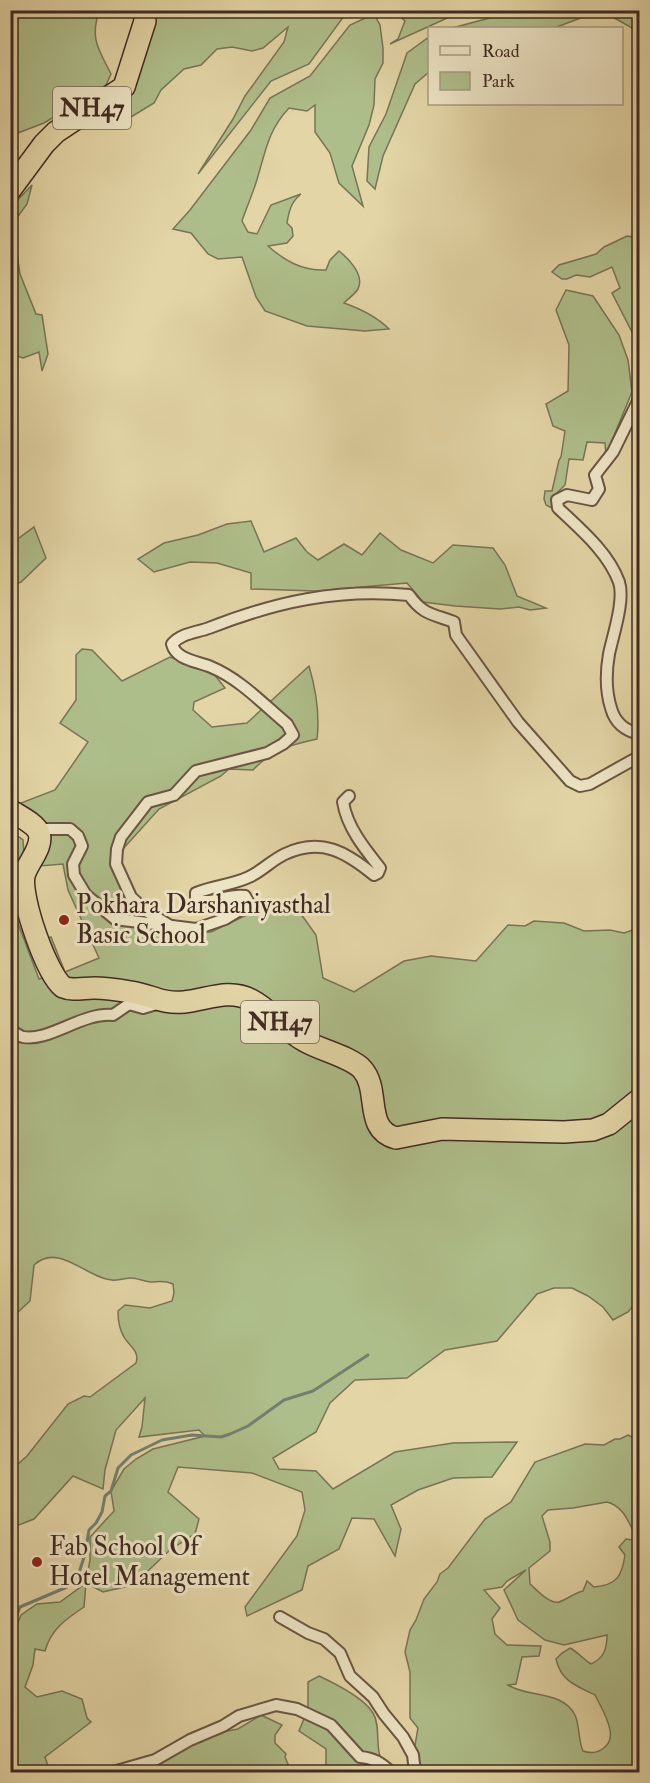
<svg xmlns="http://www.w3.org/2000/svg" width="650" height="1783" viewBox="0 0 650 1783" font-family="'IM FELL Double Pica',serif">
<rect width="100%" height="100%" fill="#e3d5a6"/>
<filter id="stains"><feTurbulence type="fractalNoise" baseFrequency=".00333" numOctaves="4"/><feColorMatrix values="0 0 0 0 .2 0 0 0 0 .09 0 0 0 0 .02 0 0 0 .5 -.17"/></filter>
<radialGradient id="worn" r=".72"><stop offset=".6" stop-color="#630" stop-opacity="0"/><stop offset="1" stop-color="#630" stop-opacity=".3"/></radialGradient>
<!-- green -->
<g fill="#aebe8a" stroke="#787456" stroke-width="1.5" fill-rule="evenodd">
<polygon points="520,10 639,11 639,32 611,16 594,13 554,28 452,28"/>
<path d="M10,11H99C90,39 98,48 111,74L106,85L44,123L18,133L15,115L11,116Z"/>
<polygon points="148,11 351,11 344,16 309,64 271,81 198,174 233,119 245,96 284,42 288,27 263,48 252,51 232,47 217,49 201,65 184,69 161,90 154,103 118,125 101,123 126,99 132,80"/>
<polygon points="394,11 476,11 456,14 390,44 398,39 405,21"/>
<path d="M374,14L380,25L383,48V63L375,79L374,105L369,125L352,166L363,206L339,183L330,153L315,132V105L307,111L289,108C269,129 266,149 258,176C254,191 247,206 242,221L248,232L257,234L271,205L301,194C291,202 289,211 287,223L292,228L293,236L287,243L268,246C285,261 302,271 326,270L330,260L339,251C348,258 365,275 358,289C355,294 348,299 344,303C361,309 376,316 389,329L365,331L307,326L265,311L256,297L242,257L218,259L208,254L191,233L173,229L190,210L251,130L270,98L310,76L350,25Z"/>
<polygon points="429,37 429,72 415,84 383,156 375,189 367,181 369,147 386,114 407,53"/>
<polygon points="32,185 27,204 11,226 11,207"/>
<polygon points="627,236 639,238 639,354 634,336 612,293 620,288 612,267 590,277 576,275 567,279 562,279 552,272 559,265 596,254 604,247"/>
<polygon points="11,248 16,248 20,274 36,314 42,315 48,354 42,371 39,352 23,358 11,354"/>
<polygon points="566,290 593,296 619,335 628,360 632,392 606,455 605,443 587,442 583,460 569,459 565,485 551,499 554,509 546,505 544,499 545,491 552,491 559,460 561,457 565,431 553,426 546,404 568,391 569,345 556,310"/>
<polygon points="251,521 264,552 296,538 307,552 318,560 344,544 362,555 380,533 401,550 433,563 453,545 493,548 505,565 517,596 546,608 530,610 519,607 500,609 455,606 423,602 407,583 315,591 251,589 251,573 217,563 190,562 154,572 138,559 164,543 198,535 227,524"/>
<polygon points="34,527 46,558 21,582 11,586 11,544"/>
<path d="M82,649L92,650L122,681L170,657L214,674L225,688L194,702L193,710L212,727L247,723L309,666C316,690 320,714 317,739C290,745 273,749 253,770L229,769L221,776L159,809L113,860L129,900L176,932H211L266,906L301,914L316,935L323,978L354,992L404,961L431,956L476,961L508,925L525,926L534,921L564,923L584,931L610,930L624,933L639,928V1299L628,1312L613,1320L603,1307L588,1296L572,1288H554L537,1294L497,1341L445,1350L407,1378L355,1380L330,1403L316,1432L273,1458L279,1469L316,1471L333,1489L395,1452L453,1443L517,1442L492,1477L453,1478L418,1490L391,1505L401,1529L395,1556L374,1519L352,1518L339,1549L308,1566L302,1590L247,1616L245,1607L297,1536L305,1510L302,1492L252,1473L178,1467L168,1492L199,1519L195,1534L171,1549L133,1585L103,1592L86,1583L84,1607C66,1619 51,1629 45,1651L35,1649L33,1665L25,1687L37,1697L62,1691L82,1699L87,1718L91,1722L45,1757L50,1772H11V1639L21,1615L37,1604L60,1602L86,1583L90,1560V1537L114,1511L111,1491L124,1469L136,1459L153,1449L205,1436L199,1430L139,1437L142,1427L145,1398L116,1430L105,1470L103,1489L73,1476L34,1519L11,1528L10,1471L27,1456L68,1404L84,1396L90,1397L136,1363C140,1351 129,1346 124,1337C119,1329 118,1320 118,1311L125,1305L150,1308L172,1301L174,1293L173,1284C164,1280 159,1282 150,1282C143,1281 137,1278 131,1278C125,1278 119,1281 112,1280C86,1278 59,1242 34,1265L30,1301L18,1312L11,1314V911L13,910L39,979L52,974L42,940L51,937L65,972L99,958L68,890L63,864L39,866L40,840L18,812L21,803L55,790L88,742L60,723L76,700V655Z"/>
<polygon points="11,831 23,840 24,856 11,865"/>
<path d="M628,1435L639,1441V1772H418L414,1751L418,1728L410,1718V1672L405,1652L410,1630L416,1620L424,1599L437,1582L440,1574L448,1568L485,1519L511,1502L535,1462L585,1444L604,1445L615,1439H620ZM607,1502C626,1507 629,1526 639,1541L626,1539L619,1547L625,1555C622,1576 617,1585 594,1587L587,1581L583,1591C574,1593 568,1599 559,1602C549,1604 537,1590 530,1584L529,1568L550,1551V1542L542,1516L548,1510L573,1508ZM526,1570L504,1590L518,1620L545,1640L564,1645L607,1635C607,1649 604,1658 591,1664C583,1659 579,1653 570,1648L562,1653L556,1659C561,1681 576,1686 595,1695C600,1705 608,1718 610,1730C613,1747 597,1756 583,1751C578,1740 580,1726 575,1715C562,1690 528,1698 508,1685L516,1684L522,1657L539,1656L541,1646L507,1645L495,1634L492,1619L500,1608L484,1590L502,1587L507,1581Z"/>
<path d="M319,1676C334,1683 364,1698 373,1713C381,1726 375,1747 381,1759C384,1764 391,1769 395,1772H323L326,1768V1749L299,1731L308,1709V1682Z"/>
<polygon points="261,1715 282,1725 275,1735 275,1743 286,1754 285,1757 288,1764 286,1772 149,1772 143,1769 217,1733 238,1729"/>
</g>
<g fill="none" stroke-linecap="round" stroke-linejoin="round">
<!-- stream -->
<polyline stroke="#738070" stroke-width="3" points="10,1622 12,1620 15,1620 20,1607 67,1587 77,1579 85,1554 89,1530 96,1523 102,1512 105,1496 111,1491 118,1468 131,1455 162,1440 192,1435 221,1437 230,1434 248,1426 284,1400 313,1391 368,1355"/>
<!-- street casing -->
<g stroke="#6a5542" stroke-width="14">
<g id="street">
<path d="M640,397L613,452L595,475L599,489L592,500L567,495L557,500L558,508C580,529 608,552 619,582C625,600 613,635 609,654C606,671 606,692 611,708C615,723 625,731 640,734"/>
<path d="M37,829H70L78,836L82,846L73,864L74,875L86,895L115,919L196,929L225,919L248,905V901L245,896C228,893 212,906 196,899V893C213,886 232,885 249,877C262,871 272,860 285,854C321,837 346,852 374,875L378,873L380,868C364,848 347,827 343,802L349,796"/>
<path d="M172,927L146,911L131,897L116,864L117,849L121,837L148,802L174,795L196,771L267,753L283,744L293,735L287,724C263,704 240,679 211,667C197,661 176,660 172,644C182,633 195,633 209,628C275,602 338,588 409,595C423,615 433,614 454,622L456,635L518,722L570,781L580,786L590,784L640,756"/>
<path d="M10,1030C14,1032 19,1036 23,1037C49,1042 82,1012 113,1015L129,1004L143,1008L160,1003"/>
<polyline points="280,1617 308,1633 324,1639 340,1653 350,1676 373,1697 384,1714 403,1737 413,1755 415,1772"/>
<path d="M113,1772L155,1760L190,1740L223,1726L239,1716L276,1705L297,1709L331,1725L360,1757C374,1758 381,1763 391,1772"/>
</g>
</g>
<!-- highway casing -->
<g stroke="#412a21" stroke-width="24">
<g id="highway">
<polyline points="10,190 44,144 56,132 124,87 145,21 144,10"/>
<path d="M10,810C19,816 36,824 39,833C44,847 27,863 24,876C20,898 46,973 63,987C72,991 84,988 94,988C106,988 119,990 131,992C151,995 161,1004 184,1002C206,1000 229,988 251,1000C271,1010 284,1030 305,1041C320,1050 351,1057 362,1069C381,1090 363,1129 396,1138L442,1129L564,1132L593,1130L609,1124L640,1099"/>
</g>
</g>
<!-- street -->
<use href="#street" stroke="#ede4c5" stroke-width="10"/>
<!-- highway -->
<use href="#highway" stroke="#e3d5a6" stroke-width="21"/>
</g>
<!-- markers -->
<g fill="#8f2418" stroke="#ede4c5" stroke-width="2">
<circle cx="64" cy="920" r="6"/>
<circle cx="37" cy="1562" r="6"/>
</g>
<g text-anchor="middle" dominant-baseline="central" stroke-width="6" stroke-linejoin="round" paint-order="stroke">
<!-- shield labels -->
<g fill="#ede4c5" stroke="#756252" stroke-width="1.5">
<rect x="53" y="87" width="78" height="42" rx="4.5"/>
<rect x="241" y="1001" width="78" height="42" rx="4.5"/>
</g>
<g font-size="24" font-weight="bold" fill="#412a21">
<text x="92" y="108">NH47</text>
<text x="280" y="1022">NH47</text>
</g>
<!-- poi labels -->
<g font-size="26" fill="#412a21" stroke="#ede4c5" text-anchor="start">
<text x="76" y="905">Pokhara Darshaniyasthal<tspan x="76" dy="30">Basic School</tspan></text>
<text x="49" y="1547">Fab School Of<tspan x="49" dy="30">Hotel Management</tspan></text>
</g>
</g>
<!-- margin -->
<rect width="650" height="1783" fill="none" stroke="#e3d5a6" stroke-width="36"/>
<rect x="12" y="12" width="626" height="1759" fill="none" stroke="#412a21" stroke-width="3"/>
<rect x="18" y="18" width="614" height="1747" fill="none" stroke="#412a21" stroke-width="1.5"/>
<!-- legend -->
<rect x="428" y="27" width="195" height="78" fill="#ede4c5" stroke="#a89a83" stroke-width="1.5"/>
<rect x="440" y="46" width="30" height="9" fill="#ede4c5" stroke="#a89a83" stroke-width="1.5"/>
<text x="482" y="57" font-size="18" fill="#412a21">Road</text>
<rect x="440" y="72" width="30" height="18" fill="#aebe8a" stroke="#a89a83" stroke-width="1.5"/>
<text x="482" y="87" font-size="18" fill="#412a21">Park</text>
<rect width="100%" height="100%" filter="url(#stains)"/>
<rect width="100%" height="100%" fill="url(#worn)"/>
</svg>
